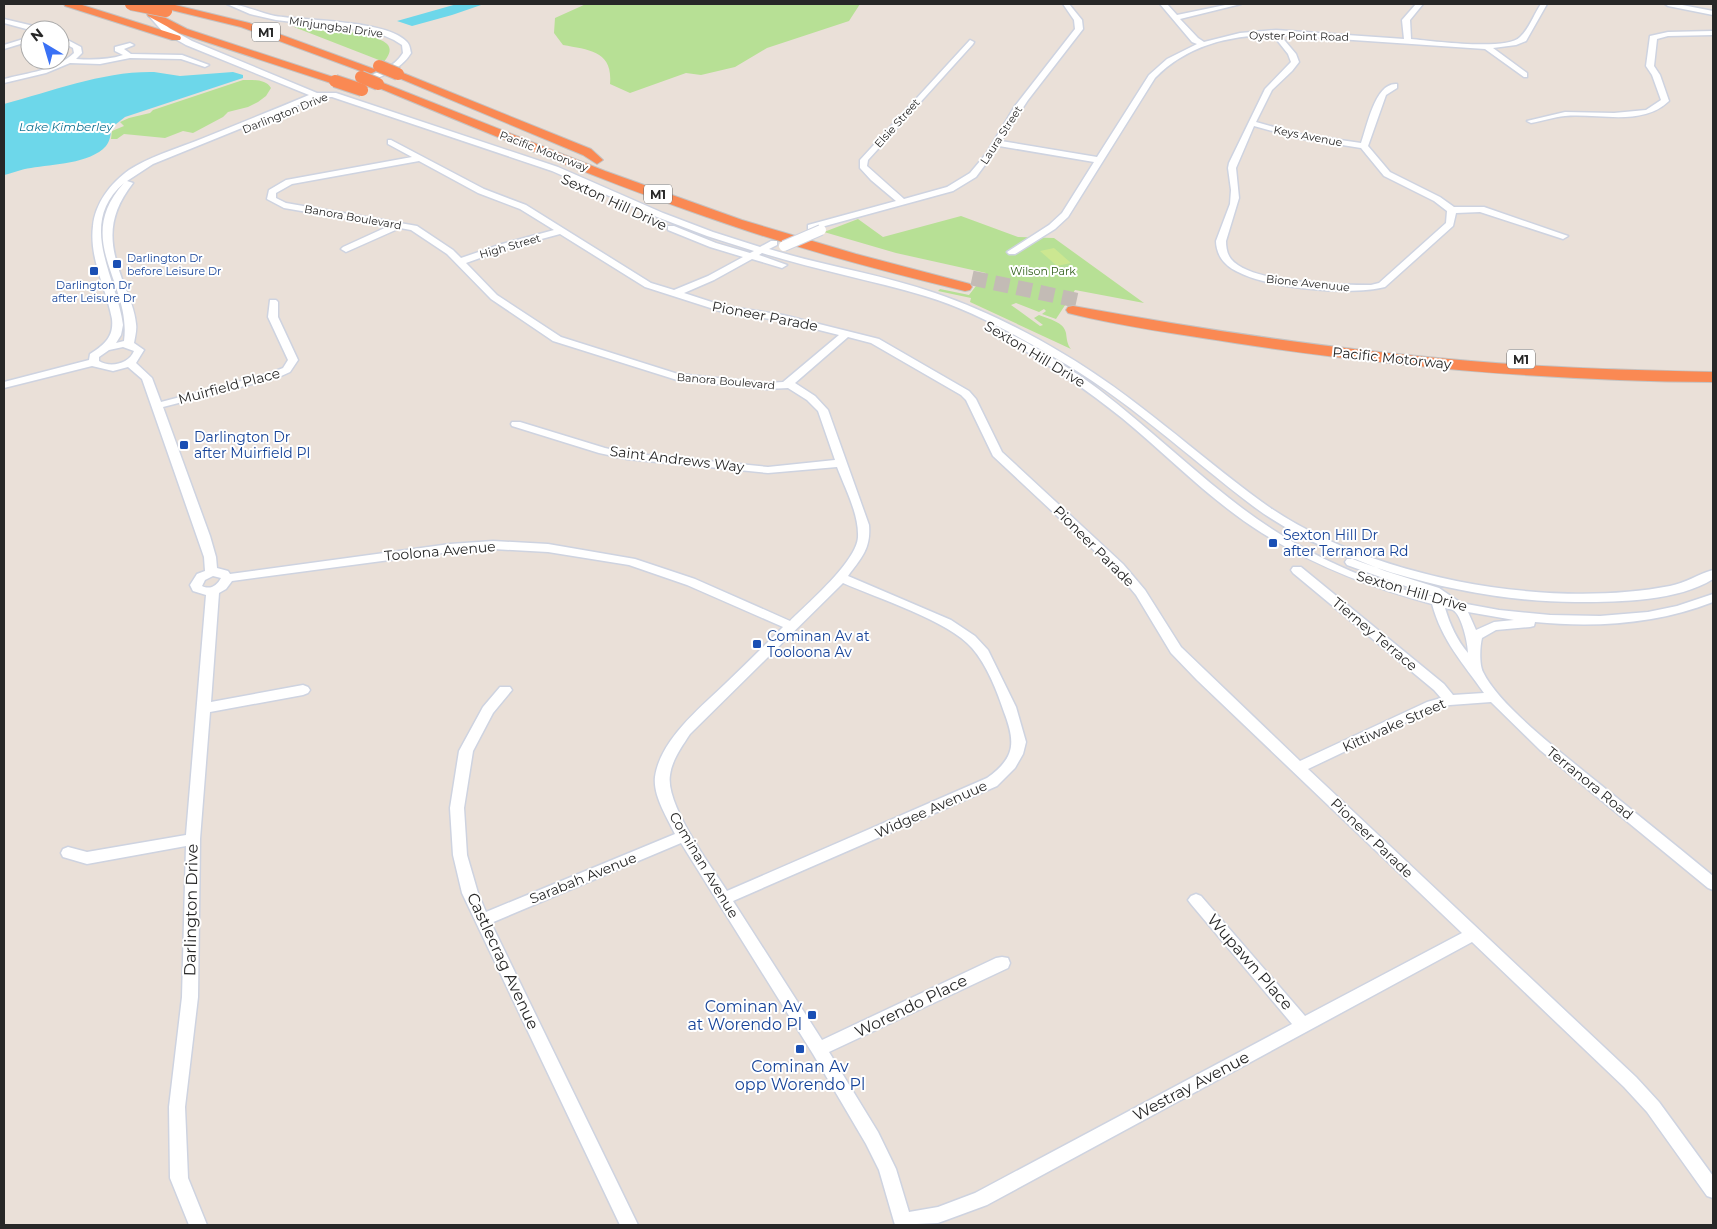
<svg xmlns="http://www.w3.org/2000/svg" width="1717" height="1229" viewBox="0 0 1717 1229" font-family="Montserrat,sans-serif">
<rect width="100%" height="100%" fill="#eae0d8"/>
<!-- green -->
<g fill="#b7e095">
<path d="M586,4H860L849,21L767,48L735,67L701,75L686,73L630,93L610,84C613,51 590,50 563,45L554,33L555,18Z"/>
<path d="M294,27C310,27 379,32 388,45C392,51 388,56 384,62Z"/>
<path d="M243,80C252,80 266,79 271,88L266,96L258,102L248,107L228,112L223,117L193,133L183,131L165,138L124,134L117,139H111L112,131L124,126L120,122L129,118L150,113L153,110Z"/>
<path d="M961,216L1018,237L1054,238L1144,303L1075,290L1056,319L1042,314L1046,311L1044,309L1039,312L1016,303L1011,305L1040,326L1043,325L1034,318L1039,315C1049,319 1064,322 1066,333C1067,340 1067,344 1071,349L970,302L971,298L938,291L940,289L969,295L986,273L896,253L824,232L858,219L883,237Z"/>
</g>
<!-- pitch -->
<polygon fill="#cce791" points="1054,248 1071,263 1057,266 1040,251"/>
<!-- water -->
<g fill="#6dd7ea">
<polygon points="457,4 484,4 452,15 412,26 397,21"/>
<path d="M154,72L180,76L233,72L243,75V78L125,117L111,128C111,134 110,141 106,146C90,164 52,164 31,168C21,169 13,173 4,175V104C53,91 103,71 154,72Z"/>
</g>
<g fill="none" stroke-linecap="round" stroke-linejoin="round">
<!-- highway-tunnel -->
<polyline stroke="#c3bbb5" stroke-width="15" stroke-dasharray="15 8" stroke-linecap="butt" points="972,278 1080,301"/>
<!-- minor casing -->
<g stroke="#ced3e0" stroke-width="3">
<g id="minor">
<path d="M227,4C243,4 259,13 275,16C305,21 388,20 407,42C410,45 410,49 411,53C400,71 381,76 363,84H357V80C374,74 393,69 403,53L402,45L394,40L376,32L276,20L250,14Z"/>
<path d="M1063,4H1069L1082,20L1083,29L1028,100L1001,141L1097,157L1149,75L1167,59L1197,44L1192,42L1160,4H1167L1177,15L1230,4H1241L1180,19L1198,38L1204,42L1240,33L1276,30L1404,39L1402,20L1416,4H1423L1410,20L1411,39C1432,41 1507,51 1520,37C1529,29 1534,14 1541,4H1547L1526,41L1516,45L1493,48L1527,73V77H1524L1485,49L1280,35L1296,54L1299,62L1292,71L1272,90L1256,122L1299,134L1361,143C1367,127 1375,82 1397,84V88L1386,95L1368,146L1390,172L1440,197L1454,207H1484L1568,236L1563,239L1560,238L1480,212L1456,213L1453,226L1385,287C1353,296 1247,289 1224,262C1219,257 1216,248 1216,241L1230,204L1231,190L1228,168L1229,163L1265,89L1291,62L1288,54L1273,35C1229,35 1186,46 1155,78L1068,217L1055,229L1015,254H1009L1007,252L1049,225L1062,213L1094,162L999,146L976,177L953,191L814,229H808V225L896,201L871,180L860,168V160L970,40L974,42L973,44L868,160L867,166L904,199L947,187L970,173L986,154L1015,106L1075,29L1074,20ZM1254,126L1298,138L1361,148L1384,176L1434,201L1447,211L1446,223L1379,283L1371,285C1339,285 1252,284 1231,259C1227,254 1226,247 1226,241L1239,198L1236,168Z"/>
<polygon points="1665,4 1677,4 1713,11 1713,15 1668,6"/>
<path d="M149,12H155L169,28L192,41L317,93H336L558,167L663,213L713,232L760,247L771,241H777V245L769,249C824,266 881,274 935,293C979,308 1022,329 1062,353C1134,395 1195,453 1262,502C1365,577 1545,610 1670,586C1686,583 1698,574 1713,570V579C1678,601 1621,602 1580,602C1477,603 1336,568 1253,506C1187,456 1125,397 1052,356C1012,333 969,309 925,296C871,280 816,270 762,253L759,255L787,265L782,268L752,259L714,280L684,293L724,306L783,315L879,339L969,391L976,399L1002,452L1123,564L1145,590L1181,647L1300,761L1427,702L1441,698L1434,690L1293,573L1291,570L1293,567H1301L1444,684L1453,695L1484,693C1463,663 1442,641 1432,604C1372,588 1315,566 1262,533C1211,501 1168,456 1122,418C1083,387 1043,360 999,336V332C1011,329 1066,367 1079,375C1132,412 1178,458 1229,498C1288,545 1361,583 1436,597L1347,565L1345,562L1347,559H1355L1385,571L1439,588L1461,603L1499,610L1550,615L1600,616L1648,612L1677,606L1713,594V602C1657,624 1595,628 1535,622L1534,626L1530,627L1496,630L1482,638C1480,646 1479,664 1483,672C1499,705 1557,749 1586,773C1628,807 1671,841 1713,876V890L1708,888L1540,750L1491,702L1450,705L1436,708L1308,769L1636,1077L1659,1102L1713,1176V1198L1707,1196L1647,1112L1624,1087L1472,942L987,1205L938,1223L895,1225L879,1170L866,1144L813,1054L681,843L491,923L638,1225H620L462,893L453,855L450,808L459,751L483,707L500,687H510L512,690L493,713L473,751L464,808L467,855L478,893L486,912L675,834C667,817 653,796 655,777C660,740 700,708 725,684C745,665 764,646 783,627L687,585L629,565L548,552L493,549L450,552L232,581L226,589L219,593L211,702L303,685L308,687L310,690L308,693L303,695L210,712L200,839L198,997L185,1107L188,1178L207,1225H189L170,1178L169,1107L182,997L186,846L87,864L63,857L61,853L63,849L68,847L87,852L186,835L206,595L193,591L190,585L197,574L205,571L204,557L142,379L128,367L113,371L92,366L4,388V382L89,360L90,354C104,345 114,337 112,319C106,287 89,259 93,226C95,203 111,183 129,170C149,157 173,150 196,141C233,126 271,111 309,95L186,45L163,32L149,16ZM324,97H332L552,171L657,217L707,236L754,251L750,253L716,243L674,226H668V230L710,247L743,257L708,276L674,290L651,283L526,205L484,189L391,140H388V144L412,157L286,180L269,190L267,199L284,208L389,226L343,247L341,249L346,252L400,228L411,230L447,254L491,299L553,341L677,380L767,389L788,388L807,400L818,411L835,460L768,467L627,453L605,448L520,422H512L511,424L512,426L599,453L627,459L768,473L837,467C845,488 859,514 858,537C857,561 807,604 790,621L695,579L635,559L548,544L493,541L450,544L230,574L228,571L217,568L216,557L210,536L163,407L279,377L290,372L298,360L278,317V302L276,300H270L268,317L288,360L283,368L268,374L161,402L152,378L136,363L144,350L134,343C135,337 137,330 136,324C135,312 130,299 125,287C109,246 105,219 133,183L127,181L153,164L316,98L320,99ZM419,161L478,193L520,209L554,230L502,244L461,258L453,250L417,226L286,203L276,198V193L292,184ZM124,183C72,240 132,283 124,341L116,343L121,335L123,325C117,277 76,224 124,183ZM560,234L645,287L723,312L783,321L839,335L783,382L767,383L678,374L561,337L497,295L466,263L508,248ZM848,337L871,343L961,395L966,400L993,456L1115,570L1136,595L1171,653L1197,680L1462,933L1305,1016L1201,896L1196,894L1191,896L1188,900L1191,904L1292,1024L975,1193L938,1207L909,1212L896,1169L878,1132L829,1052L1008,968L1010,963L1008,958L1002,957L996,958L822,1040L733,901L997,786L1015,768L1023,754L1026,742L1016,707L988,650L975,636L951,620L848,576C861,558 871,549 869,525L828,410L815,396L795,383ZM123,347L134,351C129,364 110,368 99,361V357L109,350ZM213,576L221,578C217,586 210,590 202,586L205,580ZM843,583C877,598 949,621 972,648C987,665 997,691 1004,712C1016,743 1015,758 987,778L727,891C711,866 665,805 670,775C672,760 681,748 690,734ZM1445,608C1448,609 1451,609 1453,610C1462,615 1468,644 1468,653C1457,640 1450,625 1445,608ZM1468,612L1514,620L1494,622L1476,630Z"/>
<polygon points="4,19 42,28 43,30 30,30 4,23"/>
<path d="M1713,31V35L1668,36L1657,39L1654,66L1660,75L1669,101C1642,127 1599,113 1565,116C1554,117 1542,121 1531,123L1527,121L1565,112L1614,113L1646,110L1661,100L1652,75L1646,66L1650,36L1668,32Z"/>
<path d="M60,36L81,47L82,53L76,59C92,60 108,60 123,55L115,51V47L130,43L134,45L124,49L131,54L182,55L209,65L205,67L181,59L130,58L100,64L70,63L46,73L4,83V79C28,73 56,70 74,53L73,48L60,41Z"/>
<polygon points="30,37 30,41 4,49 4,45"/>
</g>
</g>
<!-- highway casing -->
<g stroke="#c3c3c3" stroke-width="2">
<g id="highway">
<polygon points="64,4 79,4 180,36 181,38 180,40 172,40 65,6"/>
<polygon points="154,4 171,4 249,23 374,69 376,71 370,74 366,73 241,27 155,6"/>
<polygon points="152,11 187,29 339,79 341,81 335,84 331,83 179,33 148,16 147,14"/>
<polygon points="398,71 591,149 603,160 597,164 583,155 394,76 392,74"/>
<path d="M378,81L605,171L742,220L856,254L970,284L972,287L970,290L965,291C887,272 809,252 733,226C611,185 493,135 374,86L372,84Z"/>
<path d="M1073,306C1205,330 1337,350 1471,361C1551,368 1632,370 1713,372V382C1553,381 1393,367 1235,343C1180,334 1123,327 1068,313L1066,310L1068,307Z"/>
</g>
</g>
<!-- minor -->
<use href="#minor" fill="#fff" fill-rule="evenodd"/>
<!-- highway -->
<use href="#highway" fill="#fa8953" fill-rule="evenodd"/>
<!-- minor-bridge casing -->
<g stroke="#ced3e0" stroke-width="12" stroke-linecap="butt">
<polyline id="minor-bridge" points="784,246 821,230"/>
</g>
<!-- highway-bridge casing -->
<g stroke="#c3c3c3" stroke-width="14" stroke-linecap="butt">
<g id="highway-bridge">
<polyline points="131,4 166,11"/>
<polyline points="379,66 398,74"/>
<polyline points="361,77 378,84"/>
<polyline points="335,81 362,90"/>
</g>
</g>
<!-- minor-bridge -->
<use href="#minor-bridge" stroke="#fff" stroke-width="10"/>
<!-- highway-bridge -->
<use href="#highway-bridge" stroke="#fa8953" stroke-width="12"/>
</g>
<!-- markers -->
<g fill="#1a4fb4" stroke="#fff" stroke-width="2">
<rect x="112" y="259" width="10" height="10" rx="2.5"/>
<rect x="89" y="266" width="10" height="10" rx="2.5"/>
<rect x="179" y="440" width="10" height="10" rx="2.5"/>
<rect x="1268" y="538" width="10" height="10" rx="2.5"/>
<rect x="752" y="639" width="10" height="10" rx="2.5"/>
<rect x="807" y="1010" width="10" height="10" rx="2.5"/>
<rect x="795" y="1044" width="10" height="10" rx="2.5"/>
</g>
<g text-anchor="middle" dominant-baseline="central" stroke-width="4" stroke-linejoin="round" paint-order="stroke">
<!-- far-street labels -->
<g font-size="11" fill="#272727" stroke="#fff">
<text transform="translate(336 27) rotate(8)">Minjungbal Drive</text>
<text transform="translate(1299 36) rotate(1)">Oyster Point Road</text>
<text transform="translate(285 113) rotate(-22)">Darlington Drive</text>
<text transform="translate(897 123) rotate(-48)">Elsie Street</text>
<text transform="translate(1001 135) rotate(-57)">Laura Street</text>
<text transform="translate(1308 136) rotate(11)">Keys Avenue</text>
<text transform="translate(544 151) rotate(21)">Pacific Motorway</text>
<text transform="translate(353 217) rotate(10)">Banora Boulevard</text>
<text transform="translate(510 246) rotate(-16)">High Street</text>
<text transform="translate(1308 283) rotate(6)">Bione Avenuue</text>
<text transform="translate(726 381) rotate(5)">Banora Boulevard</text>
</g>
<!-- far-transit labels -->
<g font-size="11" fill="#164399" stroke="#fff" text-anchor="start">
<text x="127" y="258">Darlington Dr<tspan x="127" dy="13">before Leisure Dr</tspan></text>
<text x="94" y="285" text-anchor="middle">Darlington Dr<tspan x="94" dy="13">after Leisure Dr</tspan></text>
</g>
<!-- far-park labels -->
<g font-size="11" fill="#31601b" stroke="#fff">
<text x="1043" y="271">Wilson Park</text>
</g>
<!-- shield labels -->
<g fill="#fff" stroke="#686868" stroke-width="1">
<rect x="252" y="22.5" width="28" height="19" rx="4"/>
<rect x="644" y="184.5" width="28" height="19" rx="4"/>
<rect x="1507" y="349.5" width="28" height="19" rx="4"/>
</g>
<g font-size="12" font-weight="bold" fill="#272727">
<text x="266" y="32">M1</text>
<text x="658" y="194">M1</text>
<text x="1521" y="359">M1</text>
</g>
<!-- far-water labels -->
<g font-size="12" font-style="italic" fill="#107392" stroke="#fff">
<text x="66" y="126">Lake Kimberley</text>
</g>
<!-- street labels -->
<g font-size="14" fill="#272727" stroke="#fff">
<text transform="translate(614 202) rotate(25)">Sexton Hill Drive</text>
<text transform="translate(765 316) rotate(11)">Pioneer Parade</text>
<text transform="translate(1035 354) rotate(31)">Sexton Hill Drive</text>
<text transform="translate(1392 358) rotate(6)">Pacific Motorway</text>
<text transform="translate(229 386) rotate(-15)">Muirfield Place</text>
<text transform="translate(677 459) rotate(7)">Saint Andrews Way</text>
<text transform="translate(1094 546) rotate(45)">Pioneer Parade</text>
<text transform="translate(440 551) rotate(-5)">Toolona Avenue</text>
<text transform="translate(1412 591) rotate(16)">Sexton Hill Drive</text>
<text transform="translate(1375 634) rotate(40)">Tierney Terrace</text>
<text transform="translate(1394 725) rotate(-24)">Kittiwake Street</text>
<text transform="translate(1590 783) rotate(39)">Terranora Road</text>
<text transform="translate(931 809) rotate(-24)">Widgee Avenuue</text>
<text transform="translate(1372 838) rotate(44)">Pioneer Parade</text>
<text transform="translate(704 865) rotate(59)">Cominan Avenue</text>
<text transform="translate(583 878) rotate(-22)">Sarabah Avenue</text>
</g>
<!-- transit labels -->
<g font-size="14" fill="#164399" stroke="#fff" text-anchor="start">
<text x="194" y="437">Darlington Dr<tspan x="194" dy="16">after Muirfield Pl</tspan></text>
<text x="1283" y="535">Sexton Hill Dr<tspan x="1283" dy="16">after Terranora Rd</tspan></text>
<text x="767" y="636">Cominan Av at<tspan x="767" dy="16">Tooloona Av</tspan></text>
</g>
<!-- near-street labels -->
<g font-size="16" fill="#272727" stroke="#fff">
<text transform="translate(191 910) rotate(-89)">Darlington Drive</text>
<text transform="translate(503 961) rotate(65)">Castlecrag Avenue</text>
<text transform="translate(1250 962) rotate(49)">Wupawn Place</text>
<text transform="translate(911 1006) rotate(-26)">Worendo Place</text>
<text transform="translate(1191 1086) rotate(-28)">Westray Avenue</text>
</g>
<!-- near-transit labels -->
<g font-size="16" fill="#164399" stroke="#fff" text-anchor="end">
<text x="802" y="1006">Cominan Av<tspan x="802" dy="18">at Worendo Pl</tspan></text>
<text x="800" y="1066" text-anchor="middle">Cominan Av<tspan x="800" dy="18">opp Worendo Pl</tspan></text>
</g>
</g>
<!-- border -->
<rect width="1717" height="1229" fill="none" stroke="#272727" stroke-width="10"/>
<!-- north arrow -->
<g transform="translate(45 45) rotate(322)"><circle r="24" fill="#ffffff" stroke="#a9a9a9"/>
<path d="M0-4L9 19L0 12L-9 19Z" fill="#3a71f5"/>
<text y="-8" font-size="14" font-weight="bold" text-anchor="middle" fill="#272727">N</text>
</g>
</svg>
